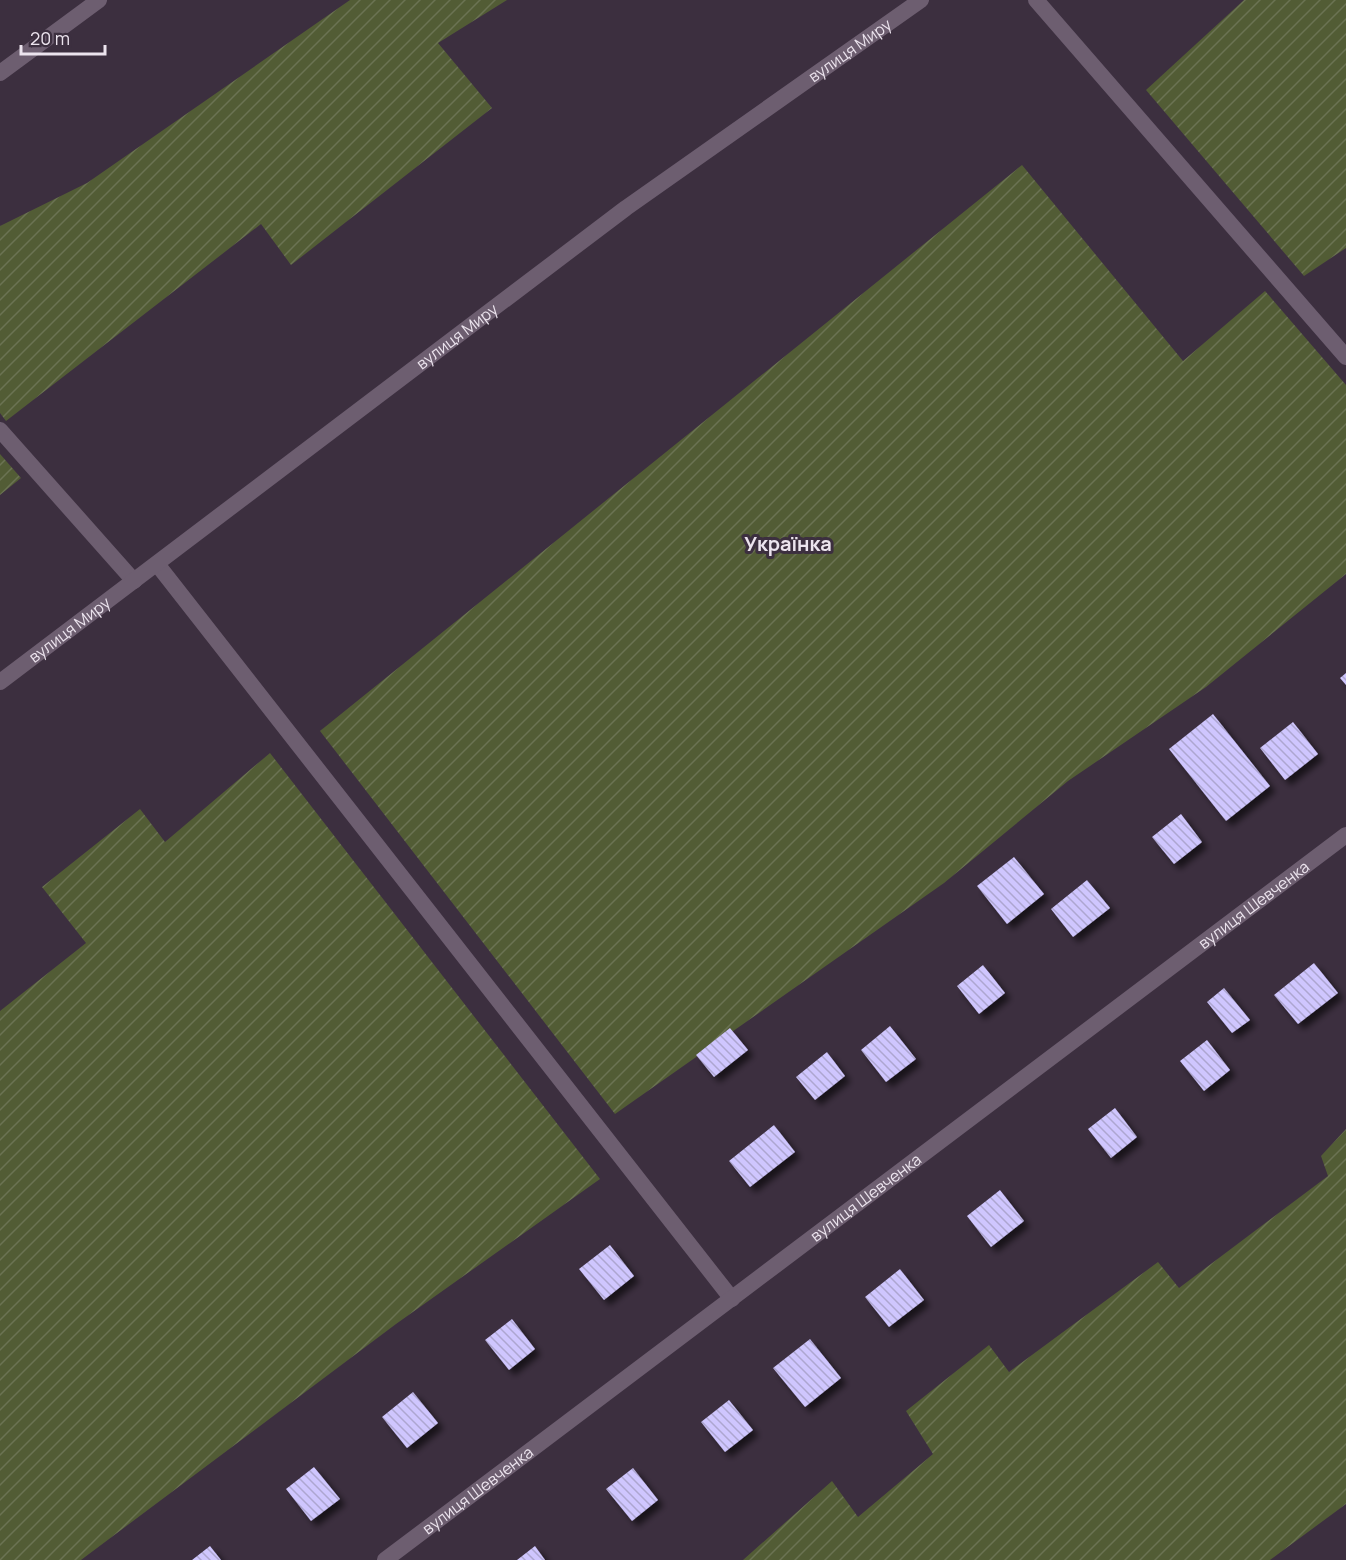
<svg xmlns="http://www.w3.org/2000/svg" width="1346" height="1560" viewBox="0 0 1346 1560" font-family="Manrope,sans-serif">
<defs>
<pattern id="garden-furrows" width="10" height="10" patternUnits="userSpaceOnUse" patternTransform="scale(1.5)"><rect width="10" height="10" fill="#525c35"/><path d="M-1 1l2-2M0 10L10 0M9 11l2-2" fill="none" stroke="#6b7353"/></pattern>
<pattern id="building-back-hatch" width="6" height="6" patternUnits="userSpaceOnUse" patternTransform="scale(1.5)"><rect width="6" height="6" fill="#cfc6fe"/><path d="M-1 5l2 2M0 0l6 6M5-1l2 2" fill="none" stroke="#ada6d0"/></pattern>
<filter id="shadow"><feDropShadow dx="5.5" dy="5.5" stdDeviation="3" flood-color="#0009"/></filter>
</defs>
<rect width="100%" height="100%" fill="#3c2f3f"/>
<!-- garden -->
<g fill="url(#garden-furrows)">
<polygon points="350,0 507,0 438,43 492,108 291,265 261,224 6,421 0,413 0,226 87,183"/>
<polygon points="1244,0 1346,0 1346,248 1304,276 1146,90"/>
<polygon points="1022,165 1183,361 1265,291 1346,385 1346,574 1206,687 1068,781 944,883 615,1114 320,731"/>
<polygon points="0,454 21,478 0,495"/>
<polygon points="270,753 600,1179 396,1324 81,1560 0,1560 0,1011 86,943 42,887 140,809 165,842"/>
<polygon points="1346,1129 1346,1504 1270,1560 743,1560 832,1481 858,1517 933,1454 906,1411 989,1345 1009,1372 1158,1262 1179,1288 1328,1176 1321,1156"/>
</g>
<!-- building -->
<g fill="url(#building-back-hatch)" filter="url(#shadow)">
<polygon points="1346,673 1346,685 1340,678"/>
<polygon points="1213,714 1270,786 1226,821 1169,749"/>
<polygon points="1293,722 1318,754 1285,780 1260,748"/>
<polygon points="1181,814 1202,842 1174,864 1152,837"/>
<polygon points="1014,857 1044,894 1007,924 977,886"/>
<polygon points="1087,880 1110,908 1073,937 1051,909"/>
<polygon points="1314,963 1338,993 1298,1024 1274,995"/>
<polygon points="983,965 1005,993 979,1014 957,986"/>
<polygon points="1224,988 1250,1020 1232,1033 1207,1002"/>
<polygon points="890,1026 916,1059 886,1082 861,1050"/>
<polygon points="730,1028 748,1050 714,1077 696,1055"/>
<polygon points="1207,1040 1230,1070 1204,1091 1180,1061"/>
<polygon points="827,1052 845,1076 815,1100 796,1077"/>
<polygon points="1115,1108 1137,1137 1111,1158 1088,1129"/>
<polygon points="774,1125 795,1152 750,1187 729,1161"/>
<polygon points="1000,1190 1024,1221 991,1247 967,1216"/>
<polygon points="610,1245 634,1276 604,1300 579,1269"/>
<polygon points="900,1269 924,1300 889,1327 865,1297"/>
<polygon points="512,1319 535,1349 509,1370 485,1340"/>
<polygon points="810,1339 841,1378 805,1407 773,1368"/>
<polygon points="413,1392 438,1423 407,1448 382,1417"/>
<polygon points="729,1400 753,1430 725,1452 701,1422"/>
<polygon points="314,1467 340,1499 311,1521 286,1489"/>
<polygon points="633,1468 658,1500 632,1521 606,1489"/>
<polygon points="210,1546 221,1560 192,1560"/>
<polygon points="535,1546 545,1560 517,1560"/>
</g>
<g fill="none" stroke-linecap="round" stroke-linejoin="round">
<!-- minor -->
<g stroke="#6d5e70" stroke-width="16">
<polyline points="1036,0 1346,357"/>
<polyline points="0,73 99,0"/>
<polyline points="0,430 134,581"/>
<polyline points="157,564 732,1299"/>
<path id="s1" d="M0,682L626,208L921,0"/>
<path id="s2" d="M385,1560L1346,835"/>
</g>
</g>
<g text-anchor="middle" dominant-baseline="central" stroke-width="6" stroke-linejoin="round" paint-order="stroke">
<!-- street labels -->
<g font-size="16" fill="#ece4ee" stroke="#3c2f3f">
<text stroke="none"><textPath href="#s1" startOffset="1059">вулиця Миру</textPath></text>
<text stroke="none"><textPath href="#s1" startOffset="573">вулиця Миру</textPath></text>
<text stroke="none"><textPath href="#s1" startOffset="87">вулиця Миру</textPath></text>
<text stroke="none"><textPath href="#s2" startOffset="1088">вулиця Шевченка</textPath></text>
<text stroke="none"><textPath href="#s2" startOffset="602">вулиця Шевченка</textPath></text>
<text stroke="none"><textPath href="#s2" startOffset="116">вулиця Шевченка</textPath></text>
</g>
<!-- quarter labels -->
<g font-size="20" font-weight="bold" fill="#ece4ee" stroke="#3c2f3f">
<text x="788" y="543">Українка</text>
</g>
</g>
<!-- scale -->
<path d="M21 45v9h84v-9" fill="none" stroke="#ece4ee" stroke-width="3"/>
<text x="30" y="45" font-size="18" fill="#ece4ee" stroke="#3c2f3f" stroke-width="4.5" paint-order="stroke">20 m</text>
</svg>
